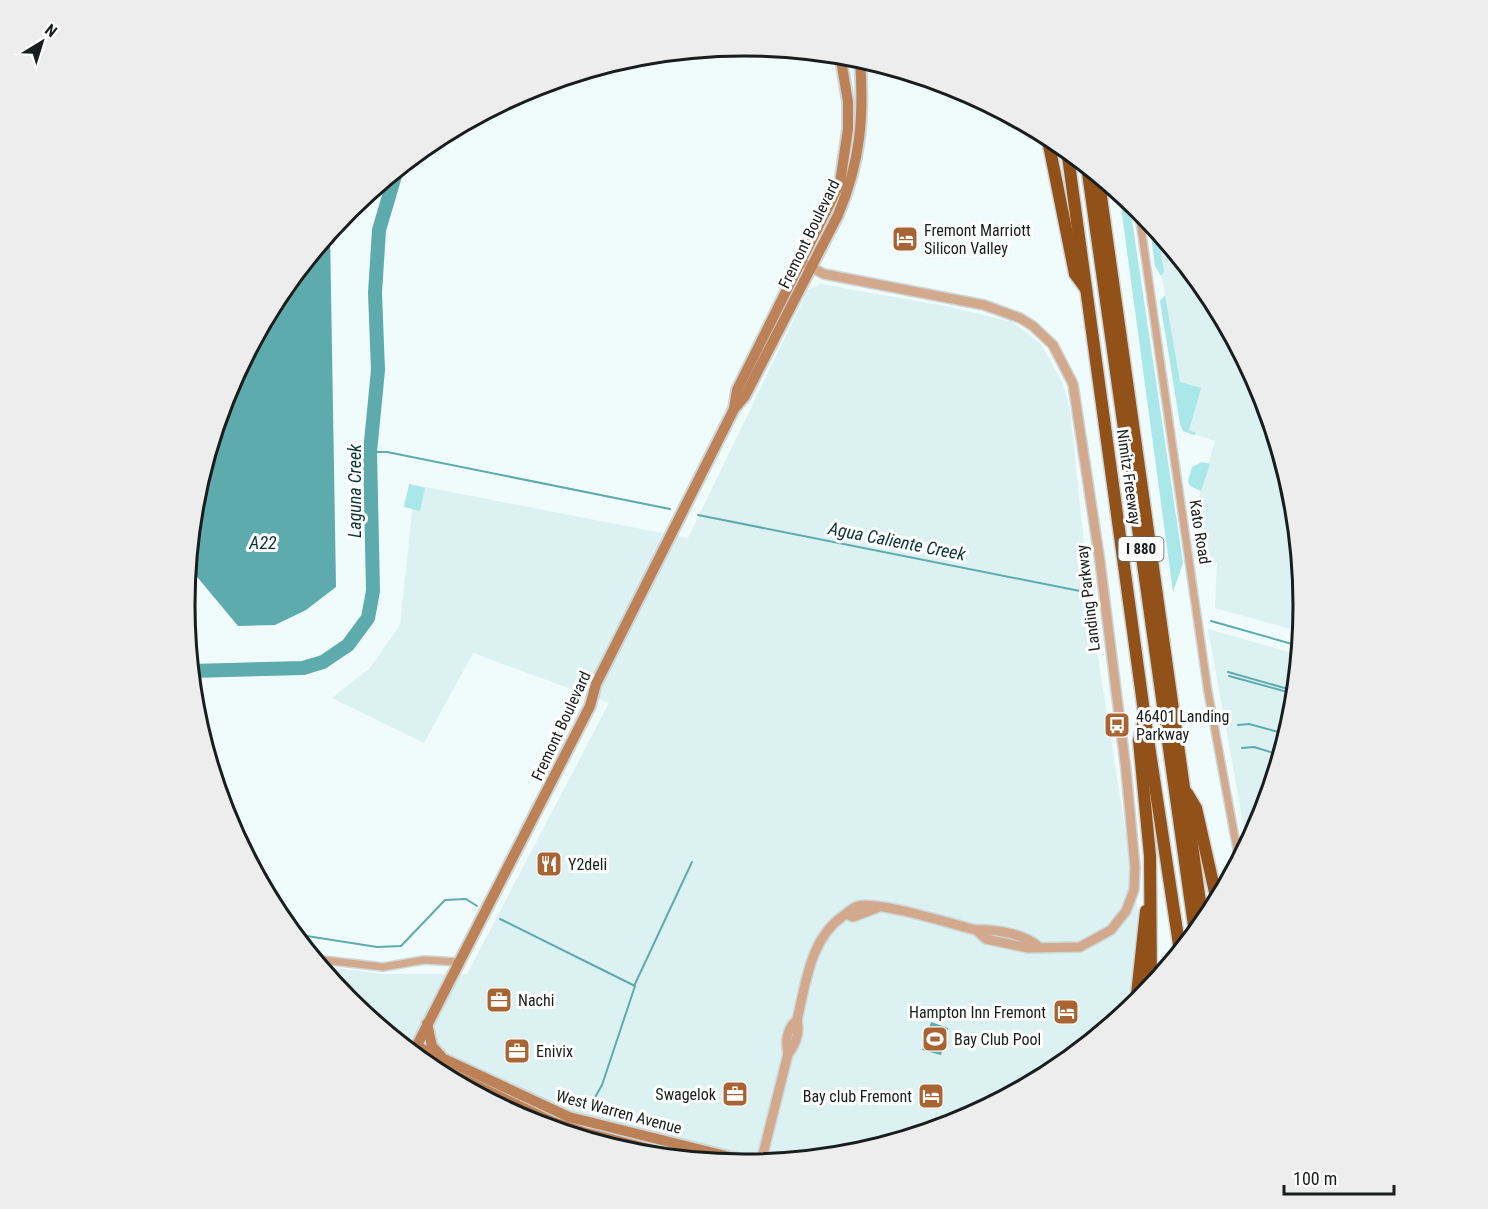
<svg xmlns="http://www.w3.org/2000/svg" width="1488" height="1209" viewBox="0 0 1488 1209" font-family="'Roboto Condensed',sans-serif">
<rect width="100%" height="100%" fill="#f0fbfb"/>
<!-- built -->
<g fill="#dcf1f1">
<polygon points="1153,225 1209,294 1261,391 1293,496 1303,605 1301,632 1215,608 1217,563 1206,560 1198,500 1215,441 1188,432"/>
<polygon points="821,284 950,307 1012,322 1041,344 1063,384 1070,411 1092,618 1150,988 1139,1000 1055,1070 958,1122 853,1153 744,1164 635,1153 530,1121 433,1070 348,1000 320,966 383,974 467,974 609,703 473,653 424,743 332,698 370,668 400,625 415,485 688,538 808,290"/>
<polygon points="1208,629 1299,655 1293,714 1261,819 1247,844"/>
</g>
<!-- green -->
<g fill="#aae7e8">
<polygon points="1119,192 1129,200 1183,563 1173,592"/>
<polygon points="1149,220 1158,232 1164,272 1161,276 1155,266"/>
<polygon points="1165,295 1180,382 1201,388 1189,430 1196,433 1194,435 1183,431 1180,424 1160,301"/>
<polygon points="1202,462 1210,464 1201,491 1190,486 1188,481 1192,467"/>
<polygon points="409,484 425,488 420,511 404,507"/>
</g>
<!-- water -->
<g fill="#5dabad">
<polygon points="330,231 336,587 306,610 275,625 238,626 188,566 195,495 227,390 279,293"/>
<polygon points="931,1022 948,1028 941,1055 922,1050"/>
</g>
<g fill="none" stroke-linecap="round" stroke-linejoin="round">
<!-- stream -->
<g stroke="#5dabad" stroke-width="2">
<polyline points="370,452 387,452 670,509"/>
<polyline points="698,515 1090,593"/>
<polyline points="1211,621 1299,646"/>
<polyline points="1228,672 1295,691"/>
<polyline points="1229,676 1295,694"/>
<polyline points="1238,725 1249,724 1286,734"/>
<polyline points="1242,748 1254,747 1280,755"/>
<polyline points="500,919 635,986 602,1085 594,1099"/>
<polyline points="294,934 377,947 401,946 445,900 466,899 477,906"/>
<polyline points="635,984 692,862"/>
</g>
<!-- river -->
<polyline stroke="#5dabad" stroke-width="14" points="191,671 303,668 323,662 348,645 368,618 373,591 370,452 378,370 375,293 379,230 397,169"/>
<!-- minor casing -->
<g stroke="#ced7d7" stroke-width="10">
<g id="minor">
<polyline points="1138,207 1208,692 1239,860"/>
<polyline points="315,959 383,967 424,960 459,962"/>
</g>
</g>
<!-- tertiary casing -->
<g stroke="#ced7d7" stroke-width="12">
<g id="tertiary">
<polyline points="805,264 824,274 984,305 1020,318 1033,326 1053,345 1073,384 1100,562 1126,770 1135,867 1134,890 1126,911 1111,930 1080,947 1028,948 986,939 976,930"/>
<polyline points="846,914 853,917 877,908"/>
<path d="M788,1054C796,1044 800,1033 797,1020C806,983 810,939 843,916C849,912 851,908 858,906C879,901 951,924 976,930C995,929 1025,934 1039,947"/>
<path d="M761,1162L788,1054C785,1041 787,1028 797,1020"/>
</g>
</g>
<!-- secondary casing -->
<g stroke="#ced7d7" stroke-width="14">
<g id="secondary">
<polyline points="734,409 737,390 840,183 848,129 848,102 840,54"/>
<polyline points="427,1024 432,1046 441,1056"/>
<polyline points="416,1046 569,1117 754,1163"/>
<path d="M413,1053L590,706L596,684L734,409L745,396L838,215C861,161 864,116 860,58"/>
<polyline points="421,1059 553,1122 583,1132 685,1158"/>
</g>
</g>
<!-- motorway casing -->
<g stroke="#ced7d7" stroke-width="15">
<g id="motorway">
<polyline points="1047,135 1075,274 1086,289"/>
<polyline points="1067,149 1145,719 1180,951"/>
<polyline points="1087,166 1195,933"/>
<polyline points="1098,175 1203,923"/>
<polyline points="1143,724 1139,741 1150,856 1151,986"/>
<polyline points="1187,793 1196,808 1217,901"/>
<polyline points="1136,1004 1146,911"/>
</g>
</g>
<!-- minor -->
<use href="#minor" stroke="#d2a98d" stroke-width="7"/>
<!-- tertiary -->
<use href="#tertiary" stroke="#d2a98d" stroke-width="9"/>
<!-- secondary -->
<use href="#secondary" stroke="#bd8158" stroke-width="10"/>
<!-- motorway -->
<use href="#motorway" stroke="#93511a" stroke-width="12"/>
</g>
<!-- icons -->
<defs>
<g id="hotel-square" transform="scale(1.35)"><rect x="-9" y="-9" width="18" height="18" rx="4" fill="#a86533" stroke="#fff"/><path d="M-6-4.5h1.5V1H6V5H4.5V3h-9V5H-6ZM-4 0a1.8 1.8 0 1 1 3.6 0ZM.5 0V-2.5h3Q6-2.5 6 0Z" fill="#fff"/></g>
<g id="bus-square" transform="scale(1.35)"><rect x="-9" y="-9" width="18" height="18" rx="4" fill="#a86533" stroke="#fff"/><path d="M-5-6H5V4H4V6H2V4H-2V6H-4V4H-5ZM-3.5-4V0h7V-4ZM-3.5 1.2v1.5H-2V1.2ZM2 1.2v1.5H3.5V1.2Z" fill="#fff"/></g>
<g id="restaurant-square" transform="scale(1.35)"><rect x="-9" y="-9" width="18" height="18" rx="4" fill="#a86533" stroke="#fff"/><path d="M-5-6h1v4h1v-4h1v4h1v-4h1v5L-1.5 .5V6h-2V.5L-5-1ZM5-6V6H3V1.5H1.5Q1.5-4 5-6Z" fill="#fff"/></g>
<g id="office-square" transform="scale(1.35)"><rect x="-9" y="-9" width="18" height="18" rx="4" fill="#a86533" stroke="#fff"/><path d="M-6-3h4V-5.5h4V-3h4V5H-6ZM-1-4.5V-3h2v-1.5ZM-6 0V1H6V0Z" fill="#fff"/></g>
<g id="stadium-square" transform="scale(1.35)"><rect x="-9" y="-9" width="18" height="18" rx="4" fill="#a86533" stroke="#fff"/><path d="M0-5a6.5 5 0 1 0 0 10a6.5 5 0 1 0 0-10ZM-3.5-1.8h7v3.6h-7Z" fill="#fff"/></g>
</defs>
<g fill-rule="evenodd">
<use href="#hotel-square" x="905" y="239"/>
<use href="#bus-square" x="1117" y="725"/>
<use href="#restaurant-square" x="549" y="864"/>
<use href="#office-square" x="499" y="1000"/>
<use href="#hotel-square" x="1066" y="1012"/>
<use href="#stadium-square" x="935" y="1039"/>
<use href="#office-square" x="517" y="1051"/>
<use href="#office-square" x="735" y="1094"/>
<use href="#hotel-square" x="931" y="1096"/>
</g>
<g text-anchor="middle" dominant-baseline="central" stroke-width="6" stroke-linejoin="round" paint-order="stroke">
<!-- shield labels -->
<rect fill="#fff" stroke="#5e6161" stroke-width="1.5" x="1118.5" y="537" width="45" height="24" rx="4.5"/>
<g font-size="15" font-weight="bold" fill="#191d1d">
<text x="1141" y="549">I 880</text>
</g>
<!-- poi labels -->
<g font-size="16" fill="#191d1d" stroke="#fff" text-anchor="start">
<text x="924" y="230">Fremont Marriott<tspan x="924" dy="18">Silicon Valley</tspan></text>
<text x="1136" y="716">46401 Landing<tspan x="1136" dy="18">Parkway</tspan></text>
<text x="568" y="864">Y2deli</text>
<text x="518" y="1000">Nachi</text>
<text x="1046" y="1012" text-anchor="end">Hampton Inn Fremont</text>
<text x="954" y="1039">Bay Club Pool</text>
<text x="536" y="1051">Enivix</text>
<text x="716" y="1094" text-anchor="end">Swagelok</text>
<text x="912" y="1096" text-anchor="end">Bay club Fremont</text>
</g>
<!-- street labels -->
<g font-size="16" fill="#191d1d" stroke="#fff">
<text transform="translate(809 234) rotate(-64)">Fremont Boulevard</text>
<text transform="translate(1129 477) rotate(82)">Nimitz Freeway</text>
<text transform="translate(1200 532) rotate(81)">Kato Road</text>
<text transform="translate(1088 598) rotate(-97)">Landing Parkway</text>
<text transform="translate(561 726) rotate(-65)">Fremont Boulevard</text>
<text transform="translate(619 1112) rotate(15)">West Warren Avenue</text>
</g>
<!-- water labels -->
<g font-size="18" font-style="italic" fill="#0d3435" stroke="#fff">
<text transform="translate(354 491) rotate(-90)">Laguna Creek</text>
<text transform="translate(897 541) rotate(11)">Agua Caliente Creek</text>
<text x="263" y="542">A22</text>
</g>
</g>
<!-- crop -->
<path d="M0 0H1488V1209H0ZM195 605a549 549 0 1 1 1098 0a549 549 0 1 1-1098 0Z" fill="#ededed" fill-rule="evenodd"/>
<path fill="none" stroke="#191d1d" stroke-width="3" d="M195 605a549 549 0 1 1 1098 0a549 549 0 1 1-1098 0Z"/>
<!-- north arrow -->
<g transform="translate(42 42) rotate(38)" stroke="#ffffff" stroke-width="4.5" paint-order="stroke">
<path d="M0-4.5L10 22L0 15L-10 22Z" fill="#191d1d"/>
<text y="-9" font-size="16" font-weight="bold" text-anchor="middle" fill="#191d1d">N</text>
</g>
<!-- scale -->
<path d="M1284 1185v9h110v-9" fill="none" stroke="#191d1d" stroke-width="3"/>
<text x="1293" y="1185" font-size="18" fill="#191d1d" stroke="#ffffff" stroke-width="4.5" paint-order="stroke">100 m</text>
</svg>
